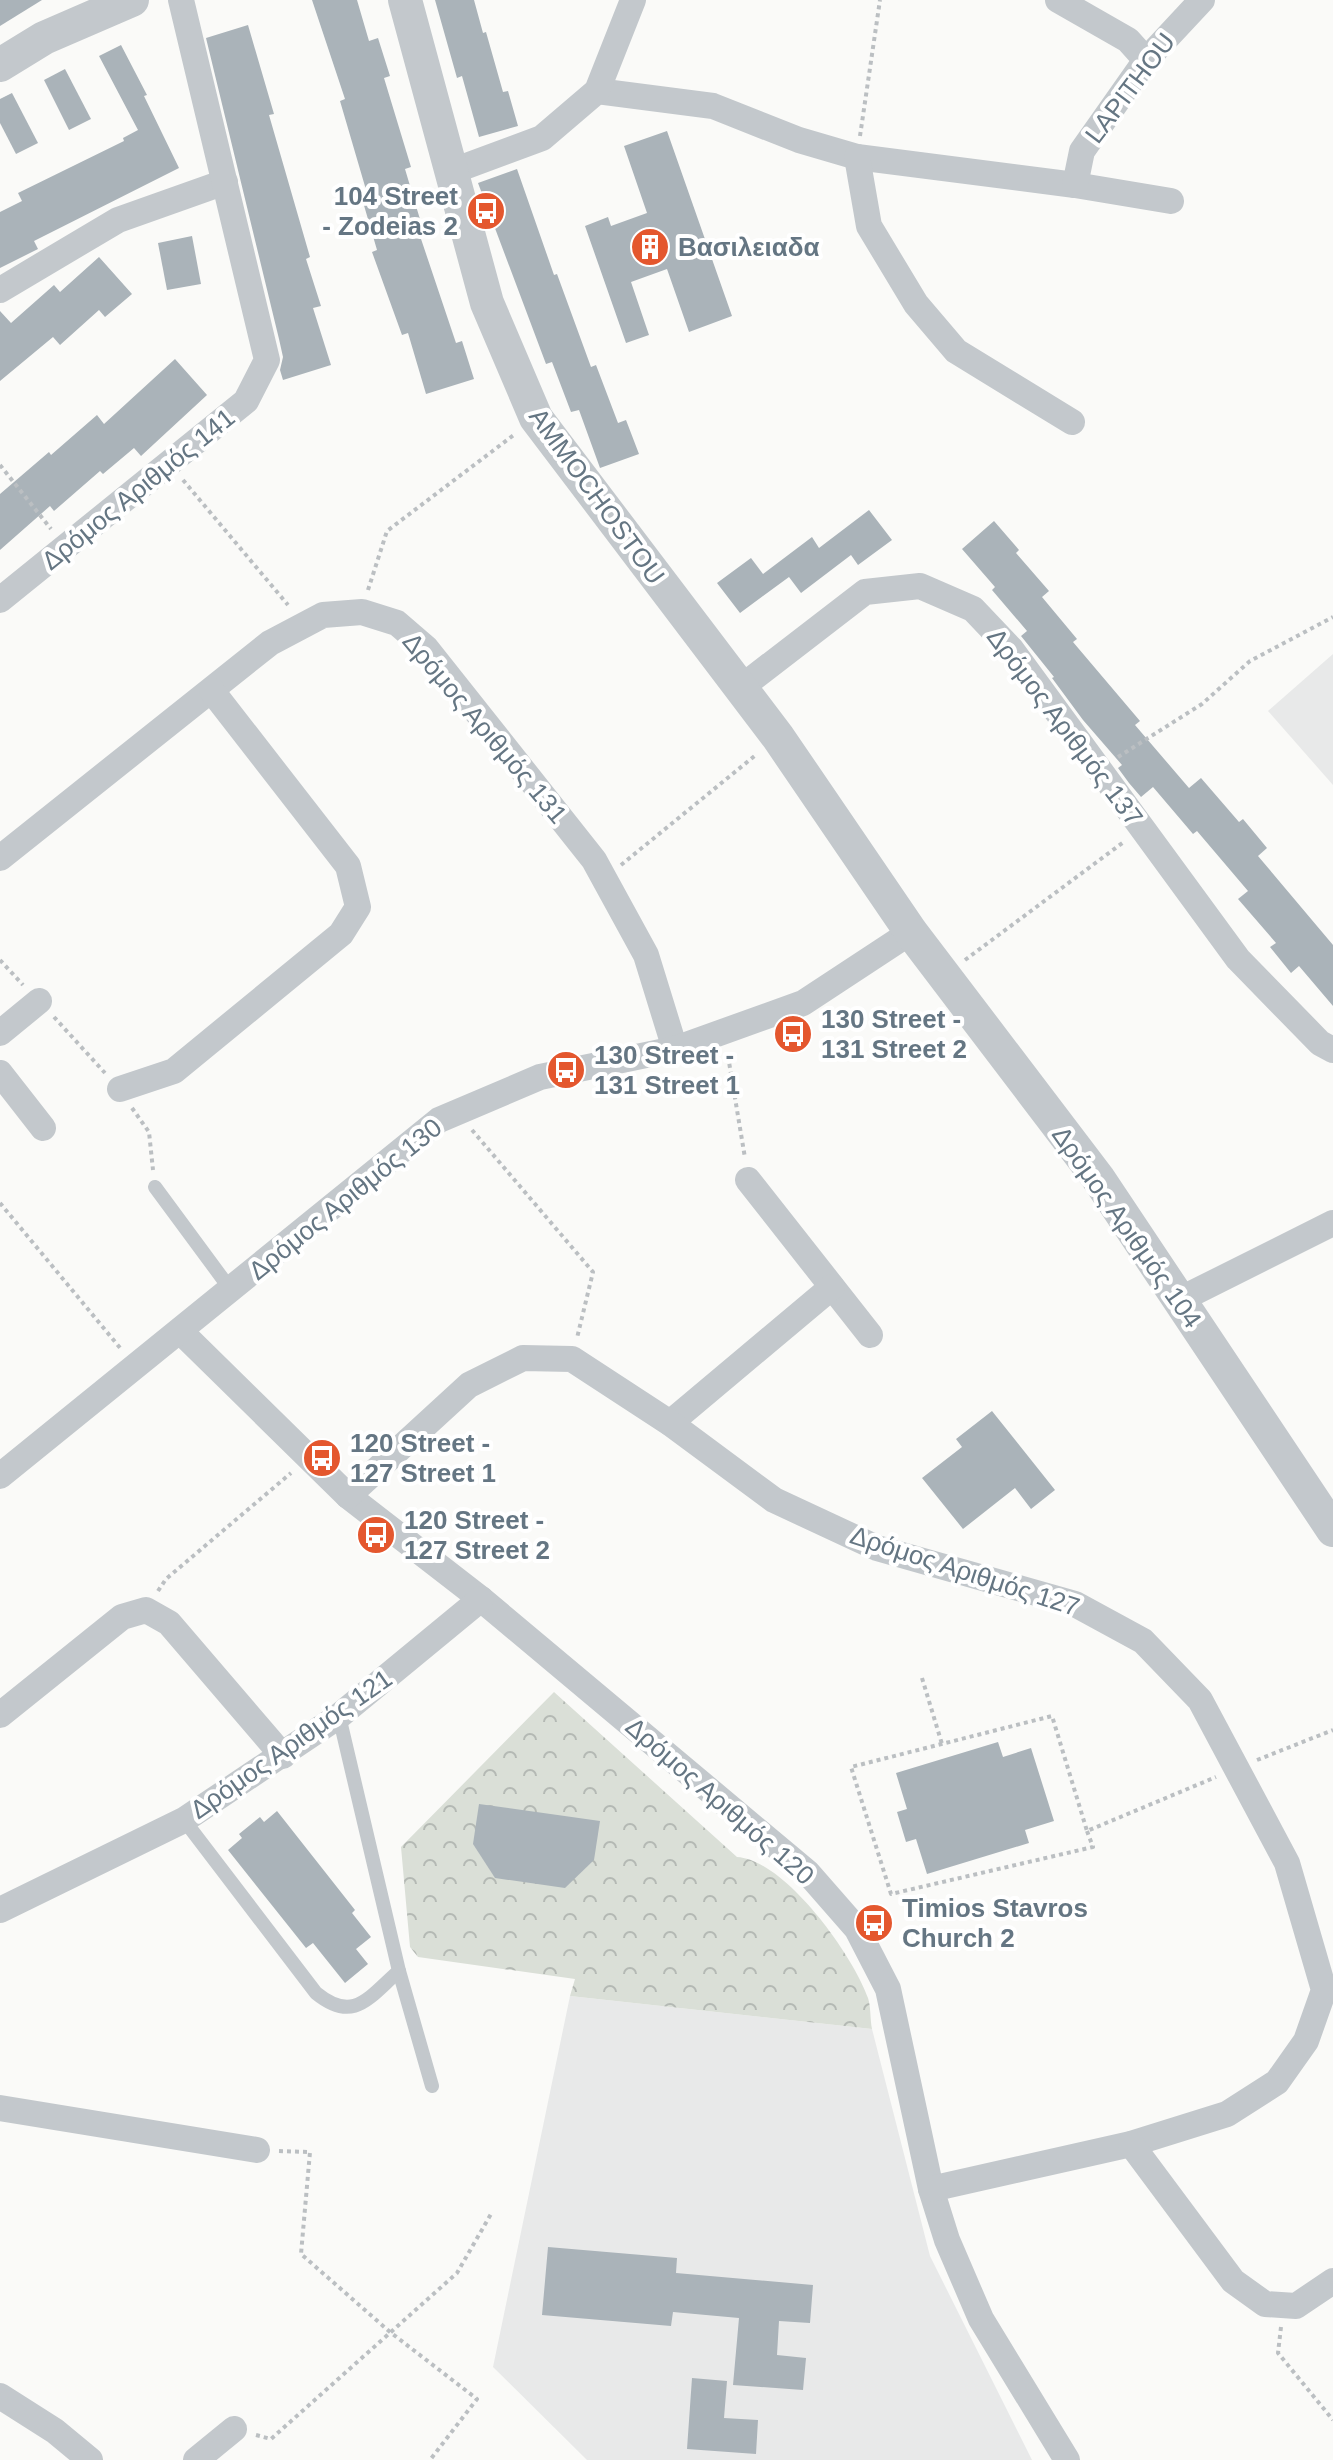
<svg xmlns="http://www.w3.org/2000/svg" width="1333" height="2460" viewBox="0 0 1333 2460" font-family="Arial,sans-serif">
<defs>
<pattern id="forest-crowns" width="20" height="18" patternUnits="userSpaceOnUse" patternTransform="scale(2)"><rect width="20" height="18" fill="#dadfd7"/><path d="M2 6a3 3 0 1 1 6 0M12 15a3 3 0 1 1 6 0" fill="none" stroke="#b4b9b4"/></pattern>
</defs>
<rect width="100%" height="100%" fill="#fafaf8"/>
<!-- built -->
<g fill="#e8e9e9">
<polygon points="1333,654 1333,785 1268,711"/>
<polygon points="570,1996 872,2029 930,2256 1032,2460 587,2460 493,2367"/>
</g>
<!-- forest -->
<path fill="url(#forest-crowns)" d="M554,1692L737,1857C785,1860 853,1955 868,1998C871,2007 870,2019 872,2029L570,1996L575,1979L418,1957L410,1947L401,1847Z"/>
<!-- building -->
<g fill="#aab3b9">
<polygon points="0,0 42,0 0,26"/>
<polygon points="312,0 357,0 369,41 378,38 390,76 384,78 411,167 405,169 422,226 417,227 456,343 462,341 474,379 426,394 408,333 402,335 372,252 377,250 363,202 369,200 340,101 345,99"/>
<polygon points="435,0 474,0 483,33 486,32 503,92 508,91 518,126 479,137 462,76 457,78"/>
<polygon points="248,25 274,114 269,115 310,257 306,259 321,306 313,308 331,365 283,380 280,370 283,357 279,339 206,38"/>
<polygon points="121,45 147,95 144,96 179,168 34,241 38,249 0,268 0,212 22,201 18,193 124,141 123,138 138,130 99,56"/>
<polygon points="65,69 91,119 69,130 44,80"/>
<polygon points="12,93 38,143 16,154 0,123 0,99"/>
<polygon points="667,131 732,316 689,332 667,269 631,282 649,335 626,343 585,226 608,217 611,226 647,213 624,146"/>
<polygon points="517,169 554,275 557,274 591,367 596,365 618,423 626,420 639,454 600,468 579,410 571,412 552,362 546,364 478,183"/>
<polygon points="192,236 201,284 167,290 158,243"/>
<polygon points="99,257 132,294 105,317 99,310 60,345 53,337 0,381 0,311 11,323 54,285 60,292"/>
<polygon points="175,359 207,395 141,456 134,448 103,474 100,471 54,511 50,506 0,550 0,494 49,452 51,455 97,415 104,424"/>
<polygon points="869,510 892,540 858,565 851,555 801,593 789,577 740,613 717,583 751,558 763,574 812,537 819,548"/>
<polygon points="994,521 1019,550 1016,553 1049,591 1042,597 1077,639 1073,642 1140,721 1135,725 1189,788 1201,778 1239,822 1243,819 1267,848 1258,856 1333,945 1333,1006 1299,966 1291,973 1270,947 1276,943 1238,899 1248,891 1197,831 1193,834 1153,787 1141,797 1129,783 1118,768 1122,765 1083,720 1052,678 1054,677 1021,636 1027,631 992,590 995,587 962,549"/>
<polygon points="992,1411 1055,1490 1031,1509 1015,1488 963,1529 922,1478 962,1447 956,1439"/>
<polygon points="998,1742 1003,1757 1031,1748 1054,1821 1025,1830 1029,1843 927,1874 916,1839 906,1842 897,1812 907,1809 896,1773"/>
<polygon points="479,1804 600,1821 594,1860 565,1888 495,1878 473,1844"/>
<polygon points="277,1811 355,1910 352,1913 371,1937 356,1949 368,1964 345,1983 313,1943 306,1948 228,1850 242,1838 239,1834 260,1817 264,1822"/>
<polygon points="548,2247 677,2258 676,2273 813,2285 810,2323 779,2321 777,2355 806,2358 803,2390 733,2385 739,2318 673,2312 671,2326 542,2315"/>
<polygon points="692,2378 727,2381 724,2418 758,2420 756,2454 687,2449"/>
</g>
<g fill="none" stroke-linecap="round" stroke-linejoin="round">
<!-- path -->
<g stroke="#bbbfc2" stroke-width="4" stroke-dasharray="4 4" stroke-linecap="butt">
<polyline points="860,136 880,0"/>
<polyline points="0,465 51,529"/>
<polyline points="183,480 288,605"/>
<polyline points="368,590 387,531 515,434"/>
<polyline points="1118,757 1202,704 1250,661 1333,617"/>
<polyline points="621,865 757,754"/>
<polyline points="0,960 23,985"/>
<polyline points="965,960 1125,841"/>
<polyline points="54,1017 105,1073"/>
<polyline points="728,1056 745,1158"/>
<polyline points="132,1108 149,1132 153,1170"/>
<polyline points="472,1130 593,1272 577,1338"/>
<polyline points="0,1203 121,1349"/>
<polyline points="158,1591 166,1579 291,1473"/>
<polyline points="922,1678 942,1744"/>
<polyline points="1257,1760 1333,1730"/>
<polyline points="1087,1831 1093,1847 891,1894 851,1767 1052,1716 1087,1831 1216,1777"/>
<polyline points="279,2151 310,2152 301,2254 390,2332 477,2399 430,2460"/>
<polyline points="1281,2327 1278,2353 1333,2420"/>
<polyline points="256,2435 271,2439 457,2273 491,2214"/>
</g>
<!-- service -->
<g stroke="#c3c8cc" stroke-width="14">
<polyline points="155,1187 231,1290"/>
<polyline points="339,1716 399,1971 432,2086"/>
<path d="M184,1820L316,1993C354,2024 369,1997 399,1971"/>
</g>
<!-- minor -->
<g stroke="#c3c8cc" stroke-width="26">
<polyline points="1058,0 1128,40 1146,60"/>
<polyline points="597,91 713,106 799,140 857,157 1075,185 1171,201"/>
<polyline points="857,157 869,226 916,304 956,351 1072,422"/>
<polyline points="453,171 542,138 597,91 633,0"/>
<polyline points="1075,185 1082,151 1146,60 1202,0"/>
<polyline points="0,290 118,220 225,182"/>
<polyline points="0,600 246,401 267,360 181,0"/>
<polyline points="739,689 865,592 920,586 973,609 1011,649 1238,959 1320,1043 1333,1050"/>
<polyline points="0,858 270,643 323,615 362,612 397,623 426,648 594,860 646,955 675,1049"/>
<polyline points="0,1033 39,1001"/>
<polyline points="0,1073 43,1128"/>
<polyline points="120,1089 174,1071 341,934 358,907 348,866 212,691"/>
<polyline points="748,1180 870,1335"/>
<polyline points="1179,1300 1333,1223"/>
<polyline points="180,1331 348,1496 481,1599 808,1873 857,1929 888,1989 931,2189 947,2240 981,2319 1067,2460"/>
<polyline points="670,1423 832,1287"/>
<polyline points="0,1476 439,1120 540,1077 675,1049 803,1003 911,932"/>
<polyline points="348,1496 469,1385 523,1358 572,1359 670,1423 774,1500 877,1548 1075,1604 1143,1641 1200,1700 1287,1863 1324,1990 1306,2041 1277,2082 1227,2114 1131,2144 931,2189"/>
<polyline points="0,1715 122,1617 146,1610 169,1623 283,1756"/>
<polyline points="0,1910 184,1820 339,1716 481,1599"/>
<polyline points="0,2108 257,2150"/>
<polyline points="1131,2144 1233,2281 1265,2304 1296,2306 1333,2281"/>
<polyline points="0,2396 55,2431 90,2460"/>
<polyline points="196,2460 234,2429"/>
</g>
<!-- tertiary -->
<g stroke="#c3c8cc" stroke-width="34">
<polyline points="405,0 487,303 536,418 778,737 911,932 1098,1178 1333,1530"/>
<polyline points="0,65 44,38 132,0"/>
</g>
</g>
<!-- icons -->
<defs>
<g id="bus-disc" transform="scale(2)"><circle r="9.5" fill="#e4572e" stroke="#fff"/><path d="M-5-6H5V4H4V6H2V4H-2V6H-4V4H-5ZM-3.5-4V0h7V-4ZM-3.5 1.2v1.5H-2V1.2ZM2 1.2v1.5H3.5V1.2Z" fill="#fff"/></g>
<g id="building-disc" transform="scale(2)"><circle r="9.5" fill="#e4572e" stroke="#fff"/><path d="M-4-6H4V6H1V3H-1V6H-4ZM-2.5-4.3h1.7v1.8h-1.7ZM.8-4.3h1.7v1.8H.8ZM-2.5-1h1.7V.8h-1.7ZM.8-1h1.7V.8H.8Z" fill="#fff"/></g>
</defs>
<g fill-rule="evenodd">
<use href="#bus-disc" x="486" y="211"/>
<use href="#building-disc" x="650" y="247"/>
<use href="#bus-disc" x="793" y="1034"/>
<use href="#bus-disc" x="566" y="1070"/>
<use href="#bus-disc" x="322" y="1458"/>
<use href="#bus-disc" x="376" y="1535"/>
<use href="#bus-disc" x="874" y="1923"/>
</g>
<g text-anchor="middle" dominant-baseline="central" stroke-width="8" stroke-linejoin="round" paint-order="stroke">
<!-- street labels -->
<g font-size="26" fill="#657683" stroke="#fff">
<text transform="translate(1130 88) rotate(-53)">LAPITHOU</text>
<text transform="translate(138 489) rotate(-39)">Δρόμος Αριθμός 141</text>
<text transform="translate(597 496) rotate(54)">AMMOCHOSTOU</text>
<text transform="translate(1065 727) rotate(53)">Δρόμος Αριθμός 137</text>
<text transform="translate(485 728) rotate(50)">Δρόμος Αριθμός 131</text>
<text transform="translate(345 1199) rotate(-39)">Δρόμος Αριθμός 130</text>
<text transform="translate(1127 1227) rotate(55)">Δρόμος Αριθμός 104</text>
<text transform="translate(965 1571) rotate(18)">Δρόμος Αριθμός 127</text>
<text transform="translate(291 1744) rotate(-35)">Δρόμος Αριθμός 121</text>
<text transform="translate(720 1801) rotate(41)">Δρόμος Αριθμός 120</text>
</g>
<!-- poi labels -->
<g font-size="26" font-weight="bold" fill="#657683" stroke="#fff" text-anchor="start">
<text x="458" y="196" text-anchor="end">104 Street<tspan x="458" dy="30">- Zodeias 2</tspan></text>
<text x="678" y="247">Βασιλειαδα</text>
<text x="821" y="1019">130 Street -<tspan x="821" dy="30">131 Street 2</tspan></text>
<text x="594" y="1055">130 Street -<tspan x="594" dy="30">131 Street 1</tspan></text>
<text x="350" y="1443">120 Street -<tspan x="350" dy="30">127 Street 1</tspan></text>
<text x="404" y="1520">120 Street -<tspan x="404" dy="30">127 Street 2</tspan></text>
<text x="902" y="1908">Timios Stavros<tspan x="902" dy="30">Church 2</tspan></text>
</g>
</g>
</svg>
